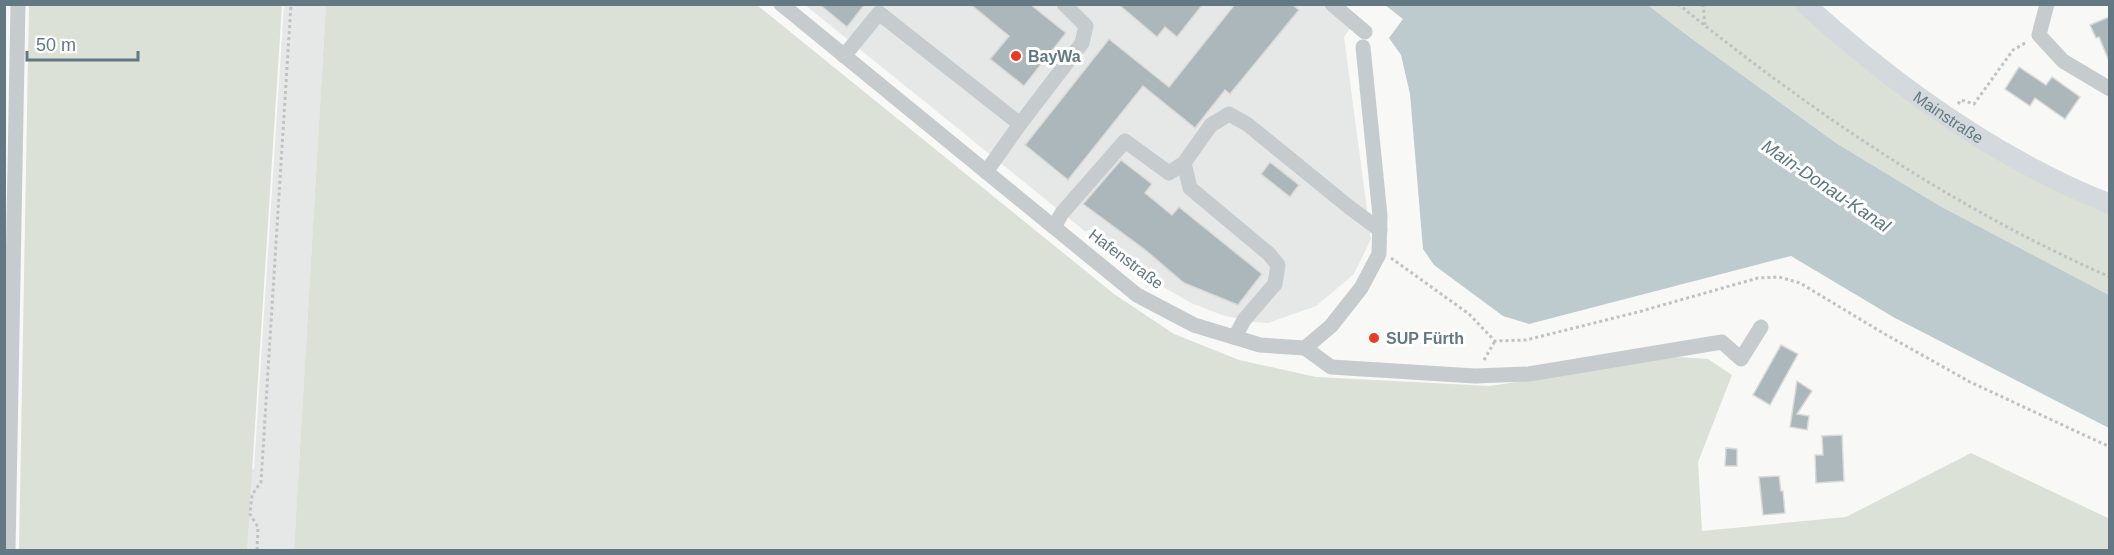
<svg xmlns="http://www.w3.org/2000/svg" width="2114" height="555" viewBox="0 0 2114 555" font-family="Helvetica,sans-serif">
<rect width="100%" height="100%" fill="#f8f8f6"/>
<!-- built -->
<g fill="#e6e8e7">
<polygon points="284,5 326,5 294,550 240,550 245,479 254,468"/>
<polygon points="805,5 1323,5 1351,27 1344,37 1371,239 1354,274 1316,306 1268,323 1253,322 1222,315 1191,303 1148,278 1089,229 1086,232"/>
</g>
<!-- green -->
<g fill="#dbe1d6">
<polygon points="326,4 757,5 1114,294 1174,334 1239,360 1316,377 1490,386 1676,357 1708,359 1732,375 1698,462 1702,531 1846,517 1971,453 2110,519 2109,550 294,550"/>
<polygon points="29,5 282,5 247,550 19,550"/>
<polygon points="1648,5 1805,5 1877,67 2109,204 2109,295 1940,206 1836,143 1684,33"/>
</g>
<!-- water -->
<polygon fill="#bdcbce" points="1385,5 1648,5 1684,33 1836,143 1940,206 2109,295 2109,428 1895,318 1791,256 1529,324 1503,316 1434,265 1423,249 1410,94 1401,55 1389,38 1403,19"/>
<!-- building -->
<g fill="#acb7bb" stroke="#dadad8" stroke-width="1.5">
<polygon points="819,4 865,4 847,27"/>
<polygon points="970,4 1030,4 1066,33 1024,86 990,59 1009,36"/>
<polygon points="1118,4 1203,4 1177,37 1165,27 1157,37"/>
<polygon points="1235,4 1292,4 1299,10 1230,94 1225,90 1195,128 1143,86 1068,180 1025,145 1109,39 1169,87"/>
<polygon points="2109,17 2109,61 2099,37 2096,38 2090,25"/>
<polygon points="2019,67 2046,85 2052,77 2080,97 2065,119 2035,98 2030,106 2005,89"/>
<polygon points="1121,160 1152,184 1145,193 1172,215 1179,207 1262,274 1238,305 1184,283 1144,249 1083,204"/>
<polygon points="1270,162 1299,185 1290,197 1261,174"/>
<polygon points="1781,345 1798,354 1770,405 1753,395"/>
<polygon points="1797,381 1812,391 1797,414 1809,416 1807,430 1790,427"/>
<polygon points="1842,435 1844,481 1816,483 1815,455 1823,455 1822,436"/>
<polygon points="1726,448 1737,449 1737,466 1725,466"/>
<polygon points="1779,476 1781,491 1783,491 1785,513 1763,515 1759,477"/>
</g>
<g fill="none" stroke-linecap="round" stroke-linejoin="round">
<!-- path -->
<g stroke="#bfc3c4" stroke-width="3" stroke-dasharray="3 3" stroke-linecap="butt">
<path d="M1678,4C1810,111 1953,208 2110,277"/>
<polyline points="1703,4 1705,26"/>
<polyline points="1958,104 1961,100 1974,104 2013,50 2027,42"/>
<polyline points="1391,258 1469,314 1495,341 1526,340 1638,312 1758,278 1779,277 1800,283 1883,333 1970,382 2110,447"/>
<polyline points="1484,360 1495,341"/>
<polyline points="257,550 258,527 250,514 252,495 261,482 291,4"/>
</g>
<!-- minor -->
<g stroke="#c6cbcd" stroke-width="15">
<polyline points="781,4 1137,295 1194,325 1260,345 1305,348 1331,326 1361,288 1379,254 1380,216 1363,47"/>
<polyline points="1332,4 1365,32"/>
<polyline points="2047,4 2039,35 2063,61 2110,89"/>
<polyline points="844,56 879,13 1020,124 986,172"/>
<polyline points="1020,124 1082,43 1086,26 1064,4"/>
<polyline points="1054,227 1062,213 1125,141 1169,173 1184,163"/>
<polyline points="1235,337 1244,320 1275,284 1278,265 1269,254 1190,188 1184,163 1211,125 1229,114 1247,124 1349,207 1380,230"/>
<polyline points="1305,348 1331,367 1475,376 1529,374 1722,342 1741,359 1761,327"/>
<polyline points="8,550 18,4"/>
</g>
<!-- major -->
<path stroke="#d3d9dc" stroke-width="20" id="s1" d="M1805,4C1894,85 1997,159 2110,204"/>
</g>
<!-- markers -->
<g fill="#ec3b22" stroke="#fff" stroke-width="2">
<circle cx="1016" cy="56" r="6"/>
<circle cx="1374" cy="338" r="6"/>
</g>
<g text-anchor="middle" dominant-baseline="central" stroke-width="6" stroke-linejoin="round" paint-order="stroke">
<!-- poi labels -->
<g font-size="16" font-weight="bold" fill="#627882" stroke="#fff" text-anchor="start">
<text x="1028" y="56">BayWa</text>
<text x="1386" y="338">SUP Fürth</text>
</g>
<!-- street labels -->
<g font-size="16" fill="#627882" stroke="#fff">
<text stroke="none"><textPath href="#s1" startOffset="183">Mainstraße</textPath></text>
<text transform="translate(1126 259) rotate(37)">Hafenstraße</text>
</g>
<!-- water labels -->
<g font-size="18" font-style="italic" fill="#5d777c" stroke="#fff">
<text transform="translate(1826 186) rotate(34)">Main-Donau-Kanal</text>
</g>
</g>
<!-- border -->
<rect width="2114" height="555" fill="none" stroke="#627882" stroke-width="12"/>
<!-- scale -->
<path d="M27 51v9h111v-9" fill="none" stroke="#627882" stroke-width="3"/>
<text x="36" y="51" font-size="18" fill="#627882" stroke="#ffffff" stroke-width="4.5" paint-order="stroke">50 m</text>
</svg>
